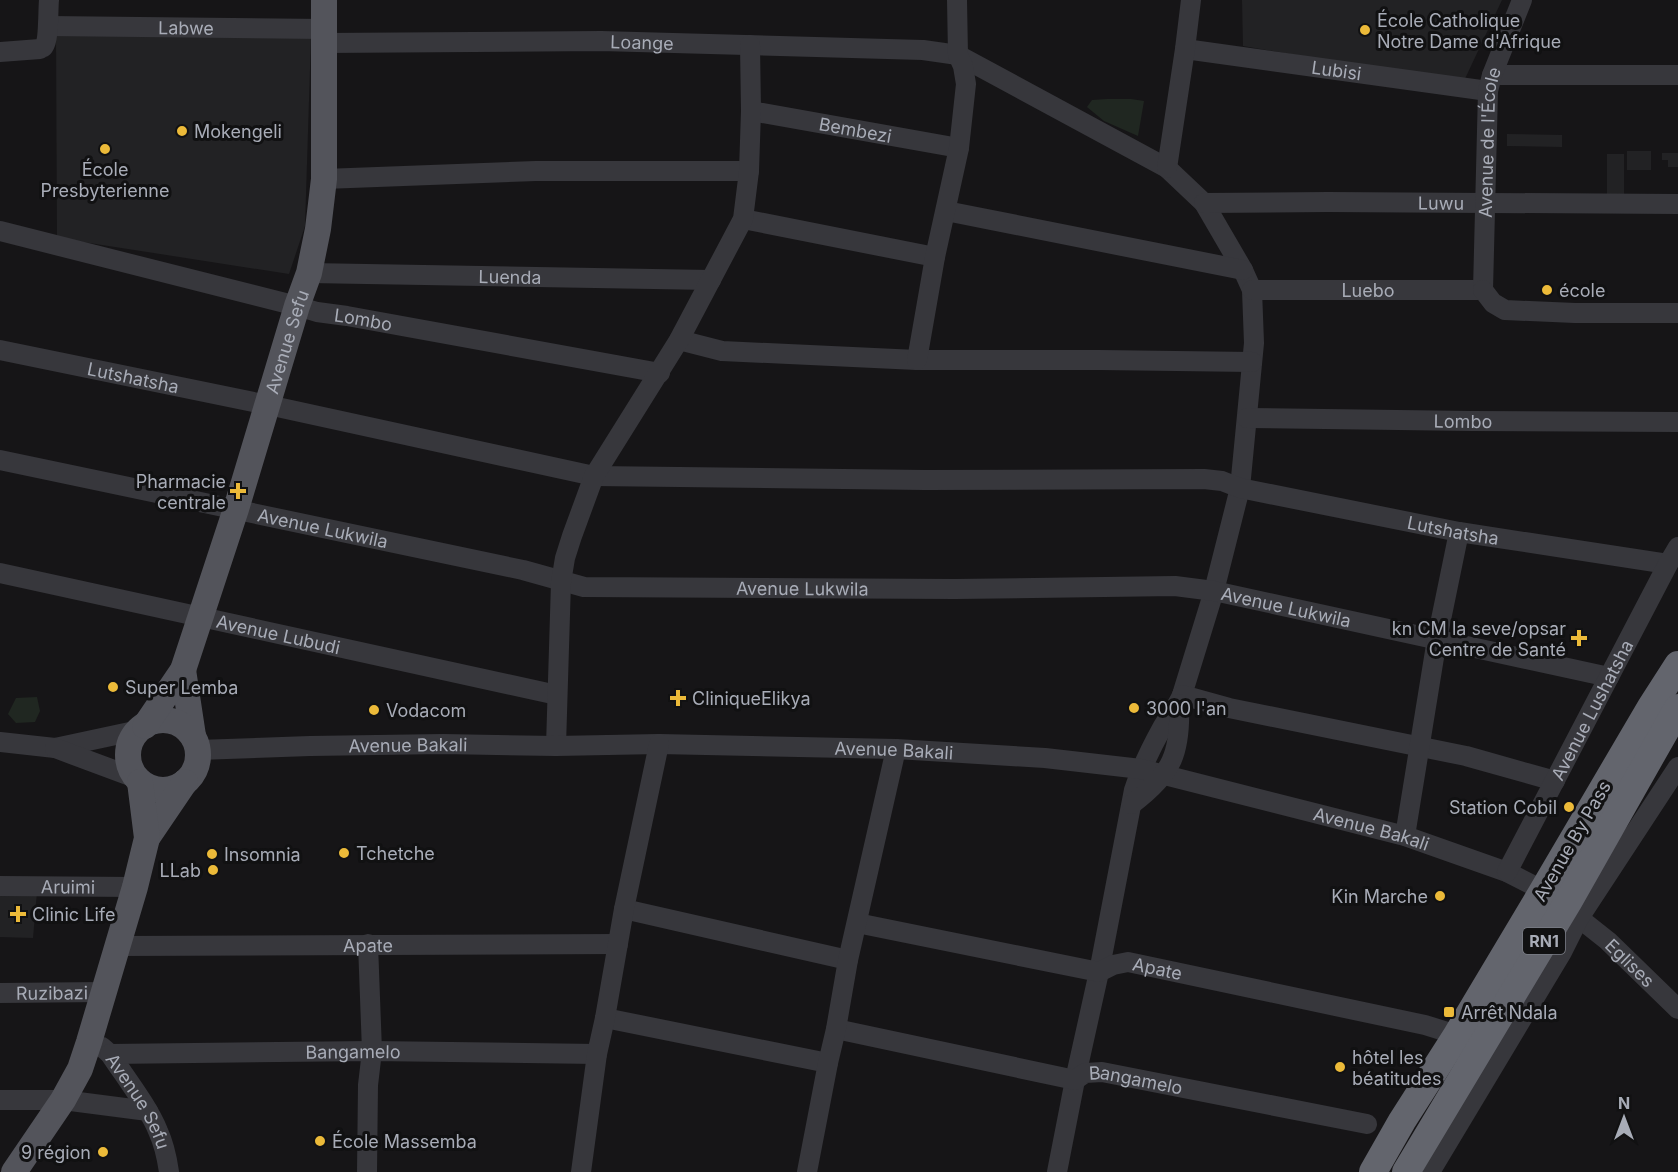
<svg xmlns="http://www.w3.org/2000/svg" width="1678" height="1172" viewBox="0 0 1678 1172" font-family="Inter,sans-serif">
<rect width="100%" height="100%" fill="#161517"/>
<!-- built -->
<g fill="#222224">
<polygon points="1242,0 1502,0 1463,83 1243,46"/>
<polygon points="56,33 311,37 305,226 289,274 57,238"/>
<polygon points="1507,134 1562,135 1562,147 1507,146"/>
<rect x="1627" y="151" width="24" height="19"/>
<polygon points="1662,153 1678,153 1678,167 1668,167 1668,160 1662,160"/>
<rect x="1607" y="154" width="17" height="41"/>
<polygon points="0,892 37,892 33,938 0,937"/>
</g>
<!-- green -->
<g fill="#202721">
<polygon points="1107,99 1131,99 1144,101 1138,136 1104,121 1087,107 1092,100"/>
<polygon points="37,697 40,711 35,722 16,723 8,714 16,698"/>
</g>
<g fill="none" stroke-linecap="round" stroke-linejoin="round">
<!-- minor -->
<g stroke="#37373c" stroke-width="20">
<path id="s1" d="M48,26L324,29"/>
<path id="s2" d="M324,43L601,41L923,50L958,55L1167,168L1204,203L1243,270L1252,290L1254,343L1240,488L1214,591L1182,695C1177,707 1169,716 1162,728C1151,748 1141,768 1134,790L1099,972L1075,1080L1057,1172"/>
<path id="s3" d="M1185,49L1488,91"/>
<path d="M0,52L40,49C41,48 43,48 44,46C49,40 48,9 49,0"/>
<polyline points="1492,75 1678,75"/>
<path id="s4" d="M751,111L959,148"/>
<polyline points="1167,168 1185,49 1191,0"/>
<polyline points="324,179 536,171 749,171"/>
<path id="s5" d="M1204,203L1328,202L1678,204"/>
<polyline points="946,211 1243,270"/>
<polyline points="743,219 935,257"/>
<path id="s6" d="M0,231L297,306L317,312L347,316L660,373"/>
<path id="s7" d="M309,273L711,280"/>
<path id="s8" d="M1252,290H1483"/>
<path id="s9" d="M1483,290L1488,91L1492,75L1522,0"/>
<polyline points="1483,290 1493,303 1505,310 1575,313 1678,313"/>
<polyline points="679,340 722,351 917,360 1100,360 1252,362"/>
<path id="s10" d="M0,350L268,405L594,476L925,480L1204,479L1222,481L1240,488L1459,532L1668,564"/>
<polyline points="917,360 935,257 959,148 966,84 963,66 958,55 957,0"/>
<path id="s11" d="M1247,418L1471,421L1678,422"/>
<path id="s12" d="M0,460L523,570L584,587L955,589L1175,586L1214,591L1609,677"/>
<path id="s13" d="M0,573L557,695"/>
<polyline points="1182,695 1229,708 1466,756 1555,781"/>
<polyline points="0,742 55,748 139,730"/>
<polyline points="556,746 561,582 565,558 572,536 594,476 679,340 743,219 749,171 751,111 750,45"/>
<polyline points="55,748 138,779"/>
<path id="s14" d="M198,750L310,746L443,744L556,746L659,744L896,749L1045,758L1141,769L1405,836L1507,872L1554,896"/>
<path d="M1132,804C1172,774 1181,753 1179,704"/>
<polyline points="1405,836 1437,639 1459,532"/>
<path id="s15" d="M1507,872L1668,564L1678,547"/>
<path id="s16" d="M0,886L135,887"/>
<polyline points="624,909 848,960"/>
<path id="s17" d="M1579,918L1608,941L1678,1009"/>
<path id="s18" d="M857,923L1099,972L1113,965L1128,962L1425,1025L1457,1035"/>
<path id="s19" d="M119,946L618,944"/>
<path id="s20" d="M0,993L104,992"/>
<polyline points="605,1018 828,1063"/>
<path id="s21" d="M836,1029L1075,1080L1085,1073L1102,1072L1367,1124"/>
<path id="s22" d="M102,1047L110,1054C125,1077 148,1106 158,1131C164,1144 167,1158 169,1172"/>
<path id="s23" d="M110,1054L372,1051L597,1054"/>
<polyline points="0,1100 63,1100 148,1111"/>
<polyline points="367,1172 368,1085 372,1051 368,944"/>
<polyline points="581,1172 597,1054 605,1018 624,909 659,744"/>
<polyline points="807,1172 828,1063 836,1029 848,960 896,749"/>
<polyline points="1430,1172 1562,952 1579,918 1678,767"/>
</g>
<!-- major -->
<g stroke="#53545b" stroke-width="26">
<polyline points="183,670 193,736"/>
<circle cx="163" cy="755" r="35"/>
<path id="s24" d="M145,726L183,670L236,509L297,306L309,273L318,229L324,179V0"/>
<polyline points="147,838 185,782"/>
<polyline points="14,1172 63,1100 80,1069 89,1042 135,887 147,838 140,782"/>
</g>
<!-- highway -->
<g stroke="#63656d" stroke-width="28">
<polyline points="1373,1172 1402,1121 1457,1035 1543,891 1651,707 1678,665"/>
<polyline points="1406,1172 1568,902 1678,708"/>
</g>
</g>
<!-- markers -->
<g fill="#ecba39" stroke="#111112" stroke-width="2">
<circle cx="1365" cy="30" r="6"/>
<circle cx="182" cy="131" r="6"/>
<circle cx="105" cy="149" r="6"/>
<circle cx="1547" cy="290" r="6"/>
<path d="M235 482h6v6h6v6h-6v6h-6v-6h-6v-6h6z"/>
<path d="M1576 629h6v6h6v6h-6v6h-6v-6h-6v-6h6z"/>
<circle cx="113" cy="687" r="6"/>
<path d="M675 689h6v6h6v6h-6v6h-6v-6h-6v-6h6z"/>
<circle cx="1134" cy="708" r="6"/>
<circle cx="374" cy="710" r="6"/>
<circle cx="1569" cy="807" r="6"/>
<circle cx="344" cy="853" r="6"/>
<circle cx="212" cy="854" r="6"/>
<circle cx="213" cy="870" r="6"/>
<circle cx="1440" cy="896" r="6"/>
<path d="M15 905h6v6h6v6h-6v6h-6v-6h-6v-6h6z"/>
<rect x="1443" y="1006" width="12" height="12" rx="3"/>
<circle cx="1340" cy="1067" r="6"/>
<circle cx="320" cy="1141" r="6"/>
<circle cx="103" cy="1152" r="6"/>
</g>
<g text-anchor="middle" dominant-baseline="central" stroke-width="6" stroke-linejoin="round" paint-order="stroke">
<!-- shield labels -->
<rect fill="#111112" stroke="#7b7e86" stroke-width="1.5" x="1523" y="928" width="42" height="26" rx="4.5"/>
<g font-size="16" font-weight="bold" fill="#a8acb7">
<text x="1544" y="941">RN1</text>
</g>
<!-- poi labels -->
<g font-size="18" fill="#a8acb7" stroke="#111112" text-anchor="start">
<text x="1377" y="20">École Catholique<tspan x="1377" dy="21">Notre Dame d'Afrique</tspan></text>
<text x="194" y="131">Mokengeli</text>
<text x="105" y="169" text-anchor="middle">École<tspan x="105" dy="21">Presbyterienne</tspan></text>
<text x="1559" y="290">école</text>
<text x="226" y="481" text-anchor="end">Pharmacie<tspan x="226" dy="21">centrale</tspan></text>
<text x="1566" y="628" text-anchor="end">kn CM la seve/opsar<tspan x="1566" dy="21">Centre de Santé</tspan></text>
<text x="125" y="687">Super Lemba</text>
<text x="692" y="698">CliniqueElikya</text>
<text x="1146" y="708">3000 l'an</text>
<text x="386" y="710">Vodacom</text>
<text x="1557" y="807" text-anchor="end">Station Cobil</text>
<text x="356" y="853">Tchetche</text>
<text x="224" y="854">Insomnia</text>
<text x="201" y="870" text-anchor="end">LLab</text>
<text x="1428" y="896" text-anchor="end">Kin Marche</text>
<text x="32" y="914">Clinic Life</text>
<text x="1461" y="1012">Arrêt Ndala</text>
<text x="1352" y="1057">hôtel les<tspan x="1352" dy="21">béatitudes</tspan></text>
<text x="332" y="1141">École Massemba</text>
<text x="91" y="1152" text-anchor="end">9 région</text>
</g>
<!-- street labels -->
<g font-size="18" fill="#a8acb7" stroke="#111112">
<text stroke="none"><textPath href="#s1" startOffset="138">Labwe</textPath></text>
<text stroke="none"><textPath href="#s2" startOffset="318">Loange</textPath></text>
<text stroke="none"><textPath href="#s3" startOffset="153">Lubisi</textPath></text>
<text stroke="none"><textPath href="#s4" startOffset="106">Bembezi</textPath></text>
<text stroke="none"><textPath href="#s9" startOffset="148">Avenue de l'École</textPath></text>
<text stroke="none"><textPath href="#s5" startOffset="237">Luwu</textPath></text>
<text stroke="none"><textPath href="#s7" startOffset="201">Luenda</textPath></text>
<text stroke="none"><textPath href="#s8" startOffset="116">Luebo</textPath></text>
<text stroke="none"><textPath href="#s6" startOffset="374">Lombo</textPath></text>
<text stroke="none"><textPath href="#s24" startOffset="412">Avenue Sefu</textPath></text>
<text stroke="none"><textPath href="#s10" startOffset="136">Lutshatsha</textPath></text>
<text stroke="none"><textPath href="#s11" startOffset="216">Lombo</textPath></text>
<text stroke="none"><textPath href="#s12" startOffset="330">Avenue Lukwila</textPath></text>
<text stroke="none"><textPath href="#s10" startOffset="1472">Lutshatsha</textPath></text>
<text stroke="none"><textPath href="#s12" startOffset="816">Avenue Lukwila</textPath></text>
<text stroke="none"><textPath href="#s12" startOffset="1302">Avenue Lukwila</textPath></text>
<text stroke="none"><textPath href="#s13" startOffset="285">Avenue Lubudi</textPath></text>
<text stroke="none"><textPath href="#s15" startOffset="183">Avenue Lushatsha</textPath></text>
<text stroke="none"><textPath href="#s14" startOffset="210">Avenue Bakali</textPath></text>
<text stroke="none"><textPath href="#s14" startOffset="696">Avenue Bakali</textPath></text>
<text stroke="none"><textPath href="#s14" startOffset="1182">Avenue Bakali</textPath></text>
<text transform="translate(1572 841) rotate(-60)">Avenue By Pass</text>
<text stroke="none"><textPath href="#s16" startOffset="68">Aruimi</textPath></text>
<text stroke="none"><textPath href="#s19" startOffset="249">Apate</textPath></text>
<text stroke="none"><textPath href="#s17" startOffset="68">Eglises</textPath></text>
<text stroke="none"><textPath href="#s18" startOffset="308">Apate</textPath></text>
<text stroke="none"><textPath href="#s20" startOffset="52">Ruzibazi</textPath></text>
<text stroke="none"><textPath href="#s23" startOffset="243">Bangamelo</textPath></text>
<text stroke="none"><textPath href="#s21" startOffset="308">Bangamelo</textPath></text>
<text stroke="none"><textPath href="#s22" startOffset="66">Avenue Sefu</textPath></text>
</g>
</g>
<!-- north arrow -->
<g transform="translate(1624 1118)" stroke="#111112" stroke-width="4.5" paint-order="stroke">
<path d="M0-4.5L10 22L0 15L-10 22Z" fill="#a8acb7"/>
<text y="-9" font-size="16" font-weight="bold" text-anchor="middle" fill="#a8acb7">N</text>
</g>
</svg>
